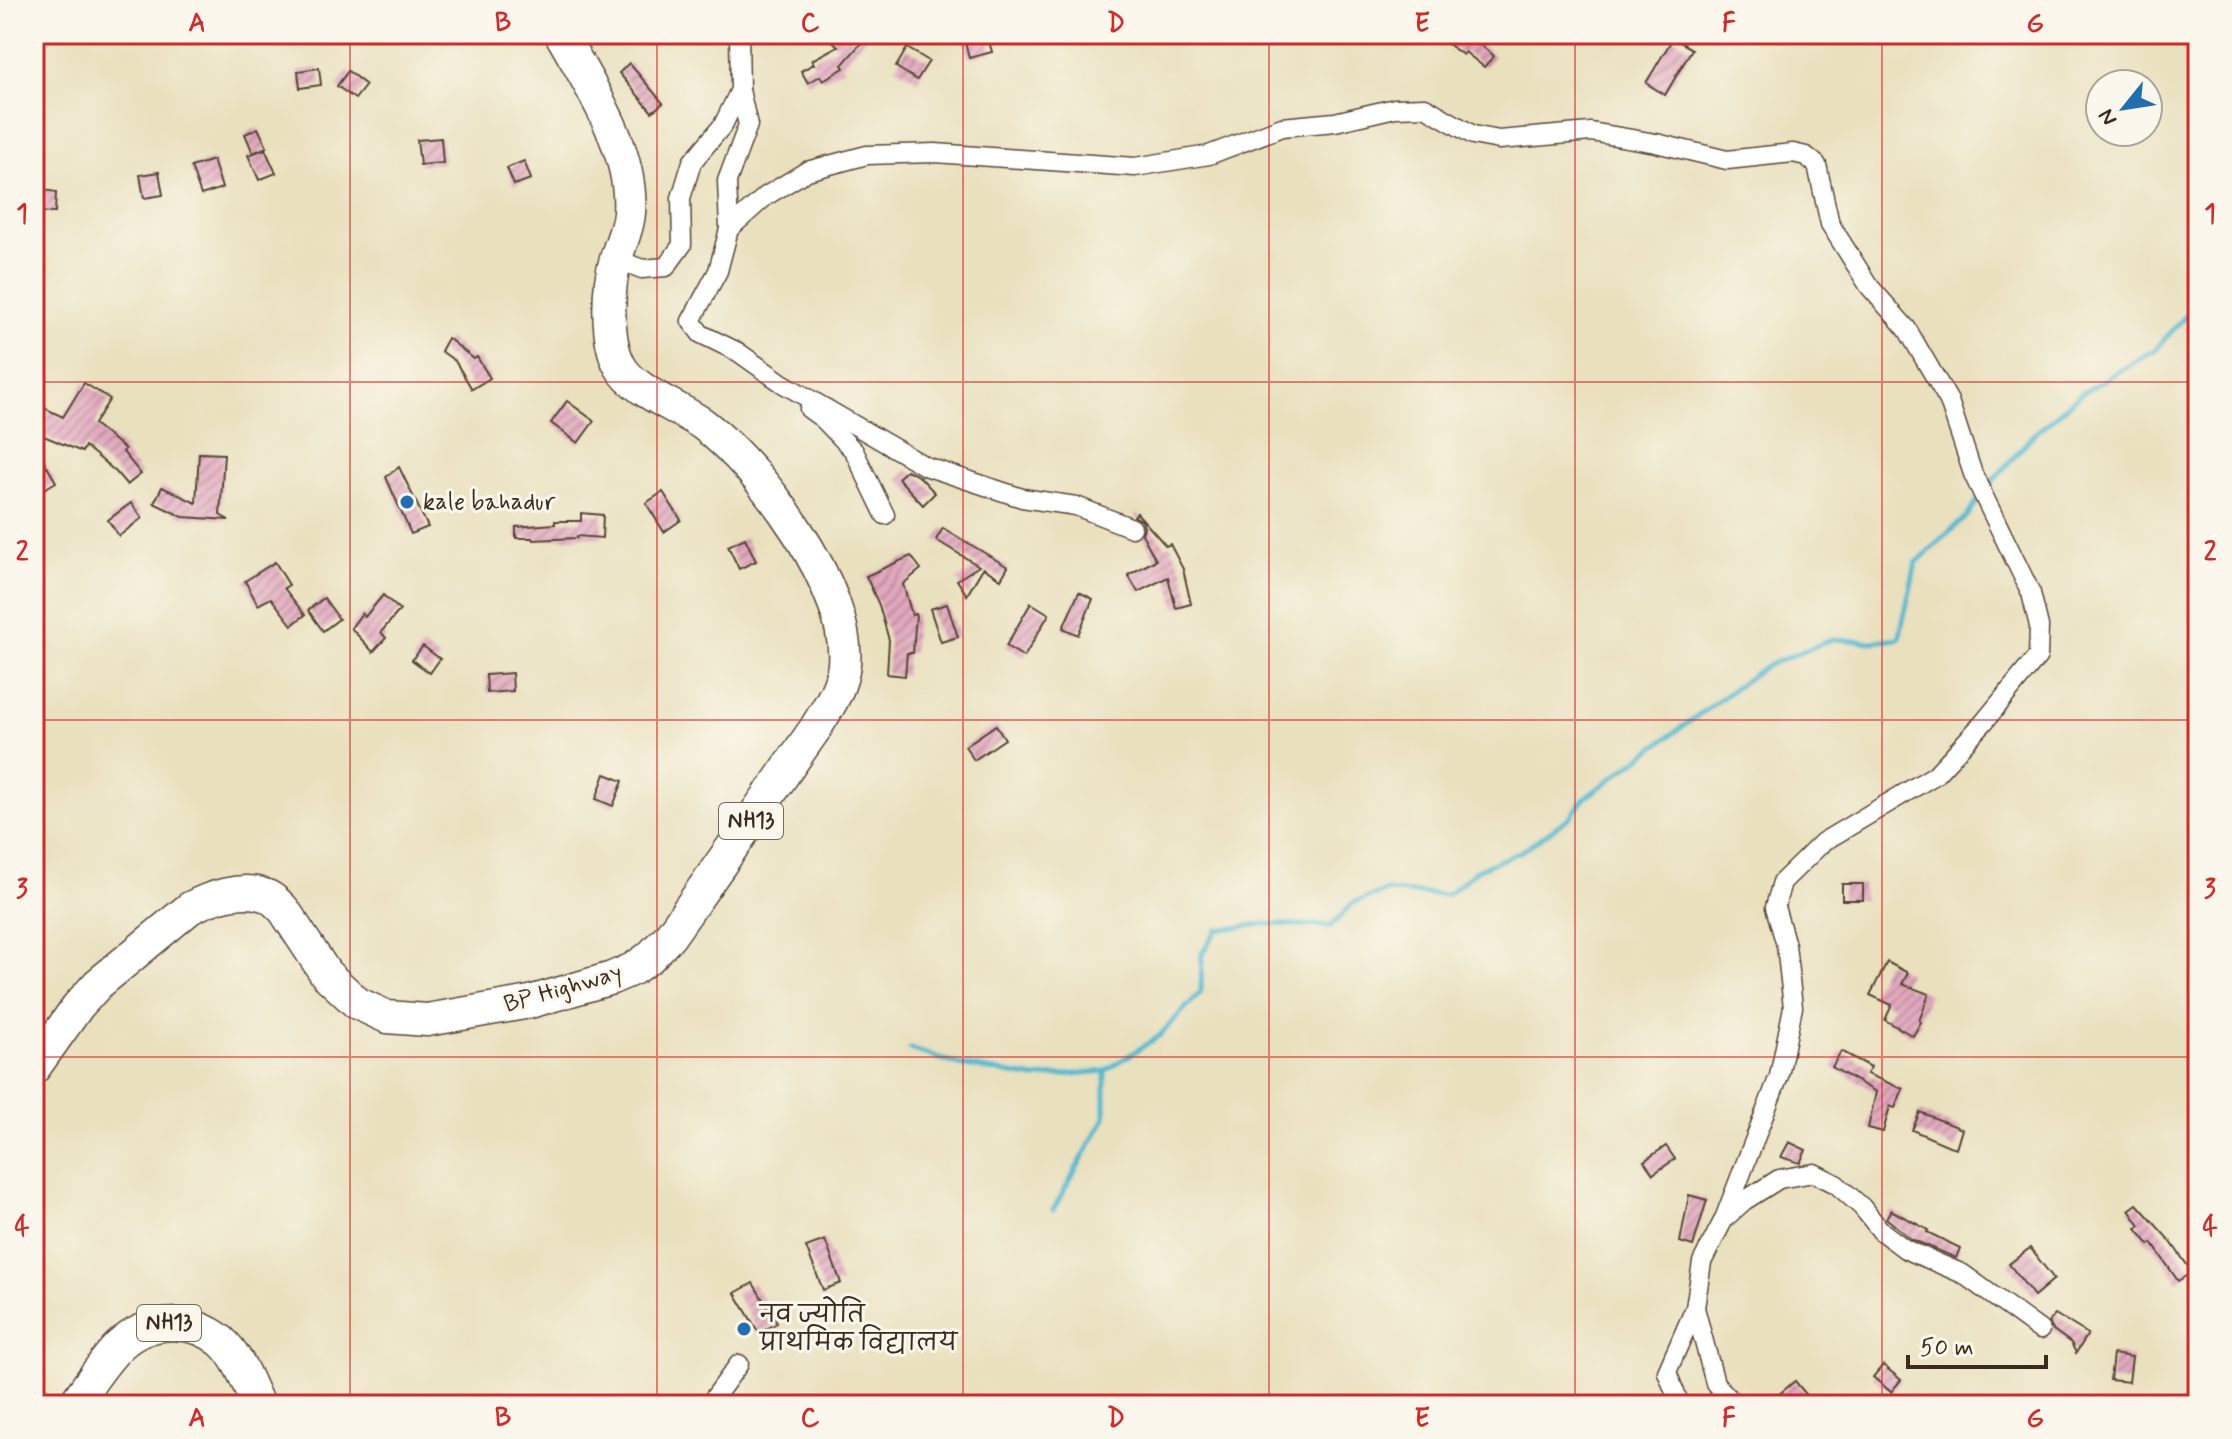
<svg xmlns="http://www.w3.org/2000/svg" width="2232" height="1439" viewBox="0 0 2232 1439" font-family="Mynerve,'Playpen Sans Deva',sans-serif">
<defs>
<pattern id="building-hatch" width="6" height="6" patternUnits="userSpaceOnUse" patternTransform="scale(2)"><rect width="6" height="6" fill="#e1a7bd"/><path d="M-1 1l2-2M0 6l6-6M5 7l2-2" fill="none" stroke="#b88899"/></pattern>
</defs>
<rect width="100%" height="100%" fill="#fbf7ec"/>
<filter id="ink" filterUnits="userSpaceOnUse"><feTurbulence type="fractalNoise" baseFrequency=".0125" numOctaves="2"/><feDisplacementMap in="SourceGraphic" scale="16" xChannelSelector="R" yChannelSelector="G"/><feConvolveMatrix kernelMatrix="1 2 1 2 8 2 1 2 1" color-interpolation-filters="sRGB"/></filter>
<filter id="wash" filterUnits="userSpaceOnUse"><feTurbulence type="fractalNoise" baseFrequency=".006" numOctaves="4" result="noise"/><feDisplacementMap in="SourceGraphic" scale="32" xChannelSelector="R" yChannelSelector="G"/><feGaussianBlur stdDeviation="1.8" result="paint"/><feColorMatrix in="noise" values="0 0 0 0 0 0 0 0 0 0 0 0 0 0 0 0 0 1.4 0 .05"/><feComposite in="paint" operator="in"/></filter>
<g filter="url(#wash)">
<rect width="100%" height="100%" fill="#e9e0bd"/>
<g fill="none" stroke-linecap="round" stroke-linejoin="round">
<!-- stream -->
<g stroke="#52bad0" stroke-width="5">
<polyline points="1985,490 2032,436 2082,393 2156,349 2198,302"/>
<polyline points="910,1049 960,1065 1035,1078 1105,1071 1159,1036 1201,992 1202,953 1217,930 1263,924 1331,926 1353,903 1386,891 1447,895 1477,870 1522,851 1570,817 1585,798 1764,667 1833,639 1871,642 1899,639 1916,563 1969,514 1979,498"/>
<polyline points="1053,1210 1105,1118 1105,1071"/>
</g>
</g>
<g id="blocks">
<!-- building -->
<g fill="url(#building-hatch)">
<polygon points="825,34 846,34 852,39 860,34 869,34 842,65 844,68 823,80 820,76 808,83 801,71 814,64 812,60 838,46"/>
<polygon points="963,34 987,34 992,52 969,58"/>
<polygon points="1434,34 1467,34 1494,56 1484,67 1465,52 1463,55"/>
<polygon points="1673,38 1692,49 1665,95 1646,83"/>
<polygon points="907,48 929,61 917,80 896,67"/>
<polygon points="629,63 663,103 652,112 619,73"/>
<polygon points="319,68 321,85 300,88 298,71"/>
<polygon points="348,71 366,85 355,99 337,86"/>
<polygon points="258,128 267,147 253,153 245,134"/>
<polygon points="441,138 443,163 420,165 417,140"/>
<polygon points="265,149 276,173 259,180 248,155"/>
<polygon points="213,160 222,188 201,195 191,167"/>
<polygon points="524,161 531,179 514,185 507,168"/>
<polygon points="159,172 163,195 144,198 140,175"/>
<polygon points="39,189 56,192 55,213 37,212"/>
<polygon points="448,338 474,359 477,357 490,378 472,389 455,361 441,351"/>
<polygon points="84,383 110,399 94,424 125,449 123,452 141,474 127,485 116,472 85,446 82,452 34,432 34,403 63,417"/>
<polygon points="567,401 594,421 578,443 551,423"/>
<polygon points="34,444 56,482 34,495"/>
<polygon points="199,453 224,454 220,515 229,520 183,517 154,503 162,487 196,503"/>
<polygon points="399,467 428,527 411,534 386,477"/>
<polygon points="907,470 920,477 935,493 923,505 898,478"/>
<polygon points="663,492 681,520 664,532 646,503"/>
<polygon points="131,503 142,518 119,536 108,520"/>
<polygon points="581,513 603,515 602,538 577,536 577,538 533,540 532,538 516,538 516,527 555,524 555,521 581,521"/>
<polygon points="1137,513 1166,546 1170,544 1183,569 1191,604 1176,608 1168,577 1138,592 1128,575 1156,560 1142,534 1144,527 1142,521 1134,516"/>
<polygon points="943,528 1008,567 1001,579 983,568 967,595 957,580 979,566 936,540"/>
<polygon points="745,538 756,561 739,569 728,546"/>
<polygon points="911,556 921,569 903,584 912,615 916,614 913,653 907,653 905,676 887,674 889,640 879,605 866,576"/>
<polygon points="275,562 289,585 284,588 305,615 292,625 271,598 258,605 245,581"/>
<polygon points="1079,592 1093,599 1078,635 1063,628"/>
<polygon points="383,595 400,610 381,632 386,638 373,652 351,628 362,613 365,617"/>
<polygon points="324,598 339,619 323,631 308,610"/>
<polygon points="1031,603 1049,614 1024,657 1006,646"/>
<polygon points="947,604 958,637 941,642 930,609"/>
<polygon points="423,646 440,659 430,673 412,660"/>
<polygon points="512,673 513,691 487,693 486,675"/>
<polygon points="996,725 1005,739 974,760 965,746"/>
<polygon points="605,774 623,781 613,806 596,799"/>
<rect x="1842" y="884" width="21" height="16"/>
<polygon points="1887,962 1908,973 1902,984 1929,994 1919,1021 1921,1022 1913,1036 1885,1020 1892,1005 1870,995"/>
<polygon points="1841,1051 1871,1067 1867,1074 1903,1089 1895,1108 1890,1106 1883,1132 1868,1128 1876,1092 1832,1067"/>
<polygon points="1920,1112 1962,1129 1956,1149 1912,1130"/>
<polygon points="1789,1142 1806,1150 1800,1163 1781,1157"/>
<polygon points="1666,1146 1675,1159 1653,1174 1644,1161"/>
<polygon points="1689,1195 1707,1200 1693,1246 1680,1242"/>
<polygon points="2137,1204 2171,1242 2192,1272 2178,1281 2152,1243 2149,1245 2136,1229 2140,1226 2129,1210"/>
<polygon points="1891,1210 1928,1230 1927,1232 1960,1248 1956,1258 1911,1239 1886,1218"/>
<polygon points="825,1240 841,1283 823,1290 806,1247"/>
<polygon points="2030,1248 2054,1279 2034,1296 2009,1264"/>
<polygon points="753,1283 777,1323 759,1333 735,1293"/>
<polygon points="2055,1314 2088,1334 2076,1353 2071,1343 2052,1329 2049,1322"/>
<polygon points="2113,1354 2132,1357 2129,1382 2110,1380"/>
<polygon points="1883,1365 1901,1380 1891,1392 1873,1377"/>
<polygon points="1795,1381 1809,1398 1801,1405 1766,1405"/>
</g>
</g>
</g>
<g filter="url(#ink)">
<use href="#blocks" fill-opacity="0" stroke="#554536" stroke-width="2"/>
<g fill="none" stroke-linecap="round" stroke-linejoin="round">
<!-- minor casing -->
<g stroke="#554536" stroke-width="21">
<g id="minor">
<polyline points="740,90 748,125 727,181 729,229 718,271 691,321 701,334 738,352 782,383 925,466 1022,498 1076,506 1132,528"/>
<polyline points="729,229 766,196 807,171 867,155 935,153 1135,167 1209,155 1282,127 1335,122 1395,108 1425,107 1473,135 1499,140 1591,132 1656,143 1727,160 1793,153 1806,156 1817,165 1830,224 1869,286 1907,329 1949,401 1973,474 2031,593 2039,626 2038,656 1984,722 1935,775 1823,842 1782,882 1775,907 1786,945 1793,1007 1779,1076 1724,1219"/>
<polyline points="616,259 642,269 666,267 682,245 681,198 692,162 723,125 740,90 739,34"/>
<polyline points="809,409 823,419 854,451 885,515"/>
<polyline points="1695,1308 1715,1383 1735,1405"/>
<polyline points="709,1405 739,1364"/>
<polyline points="1680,1405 1667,1372 1695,1308 1702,1262 1724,1219 1744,1201 1779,1179 1814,1173 1836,1184 1862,1207 1881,1231 1905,1249 1963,1274 2040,1330"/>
</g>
</g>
<!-- trunk casing -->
<g stroke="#554536" stroke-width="35">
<g id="trunk">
<path d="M34,1068L78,1006L98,984L190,908C211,897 241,887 264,895C272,897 278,904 284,910L326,974L357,1003L387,1017L427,1020L530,1002L612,978L633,969L650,957L670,936L815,729C827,709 842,688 844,664C851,589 761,468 704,425C681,408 633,391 620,366C606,341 607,287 616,259C620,244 628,229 629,213C634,151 590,86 561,34"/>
<path d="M74,1405C88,1386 102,1363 119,1346C147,1319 191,1317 221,1341C239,1357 248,1384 258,1405"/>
</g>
</g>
<!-- minor -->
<use href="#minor" stroke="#fff" stroke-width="18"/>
<!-- trunk -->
<use href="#trunk" stroke="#fff" stroke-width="32"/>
</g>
</g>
<!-- grid -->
<path fill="none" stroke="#d62828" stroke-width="2" stroke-opacity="0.55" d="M350,34V1405M657,34V1405M963,34V1405M1269,34V1405M1575,34V1405M1882,34V1405M34,382H2198M34,720H2198M34,1057H2198"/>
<!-- markers -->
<g fill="#1f6fb2" stroke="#fbf7ec" stroke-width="3">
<circle cx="407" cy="502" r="8"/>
<circle cx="744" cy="1329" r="8"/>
</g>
<g text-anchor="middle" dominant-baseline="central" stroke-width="6" stroke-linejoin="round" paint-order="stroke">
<!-- shield labels -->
<g fill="#fbf7ec" stroke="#75685c" stroke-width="2">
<rect x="719" y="803" width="64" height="36" rx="6"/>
<rect x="137" y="1305" width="64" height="36" rx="6"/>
</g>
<g font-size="22" font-weight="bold" fill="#3b2a1e">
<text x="751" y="821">NH13</text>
<text x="169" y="1323">NH13</text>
</g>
<!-- poi labels -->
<g font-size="24" fill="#3b2a1e" stroke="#fbf7ec" text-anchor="start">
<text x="423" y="502">kale bahadur</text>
<text x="760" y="1315">नव ज्योति<tspan x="760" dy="28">प्राथमिक विद्यालय</tspan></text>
</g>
<!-- street labels -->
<g font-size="24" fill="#3b2a1e" stroke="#fbf7ec">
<text transform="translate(563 989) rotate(-16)">BP Highway</text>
</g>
</g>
<!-- margin -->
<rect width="2232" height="1439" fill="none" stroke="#fbf7ec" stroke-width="88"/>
<!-- north arrow -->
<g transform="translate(2124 108) rotate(240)"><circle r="38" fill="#fbf7ec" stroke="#aea59a" stroke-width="2"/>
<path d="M0-6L14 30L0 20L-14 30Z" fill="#1f6fb2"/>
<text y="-12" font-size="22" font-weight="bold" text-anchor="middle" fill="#3b2a1e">N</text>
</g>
<!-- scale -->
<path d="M1908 1355v12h138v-12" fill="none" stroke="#3b2a1e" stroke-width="4"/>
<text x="1920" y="1355" font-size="24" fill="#3b2a1e" stroke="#fbf7ec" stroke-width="6" paint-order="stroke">50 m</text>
<rect x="44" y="44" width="2144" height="1351" fill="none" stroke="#d62828" stroke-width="3"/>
<g font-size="26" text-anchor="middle" font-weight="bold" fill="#d62828">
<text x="197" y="31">A</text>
<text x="503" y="31">B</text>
<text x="810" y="31">C</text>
<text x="1116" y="31">D</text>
<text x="1422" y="31">E</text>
<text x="1729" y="31">F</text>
<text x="2035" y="31">G</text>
<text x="22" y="222">1</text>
<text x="2210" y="222">1</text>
<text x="22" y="560">2</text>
<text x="2210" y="560">2</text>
<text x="22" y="897">3</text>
<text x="2210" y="897">3</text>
<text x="22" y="1235">4</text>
<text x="2210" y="1235">4</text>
<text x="197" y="1426">A</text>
<text x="503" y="1426">B</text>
<text x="810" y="1426">C</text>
<text x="1116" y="1426">D</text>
<text x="1422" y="1426">E</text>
<text x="1729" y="1426">F</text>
<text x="2035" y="1426">G</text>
</g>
</svg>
